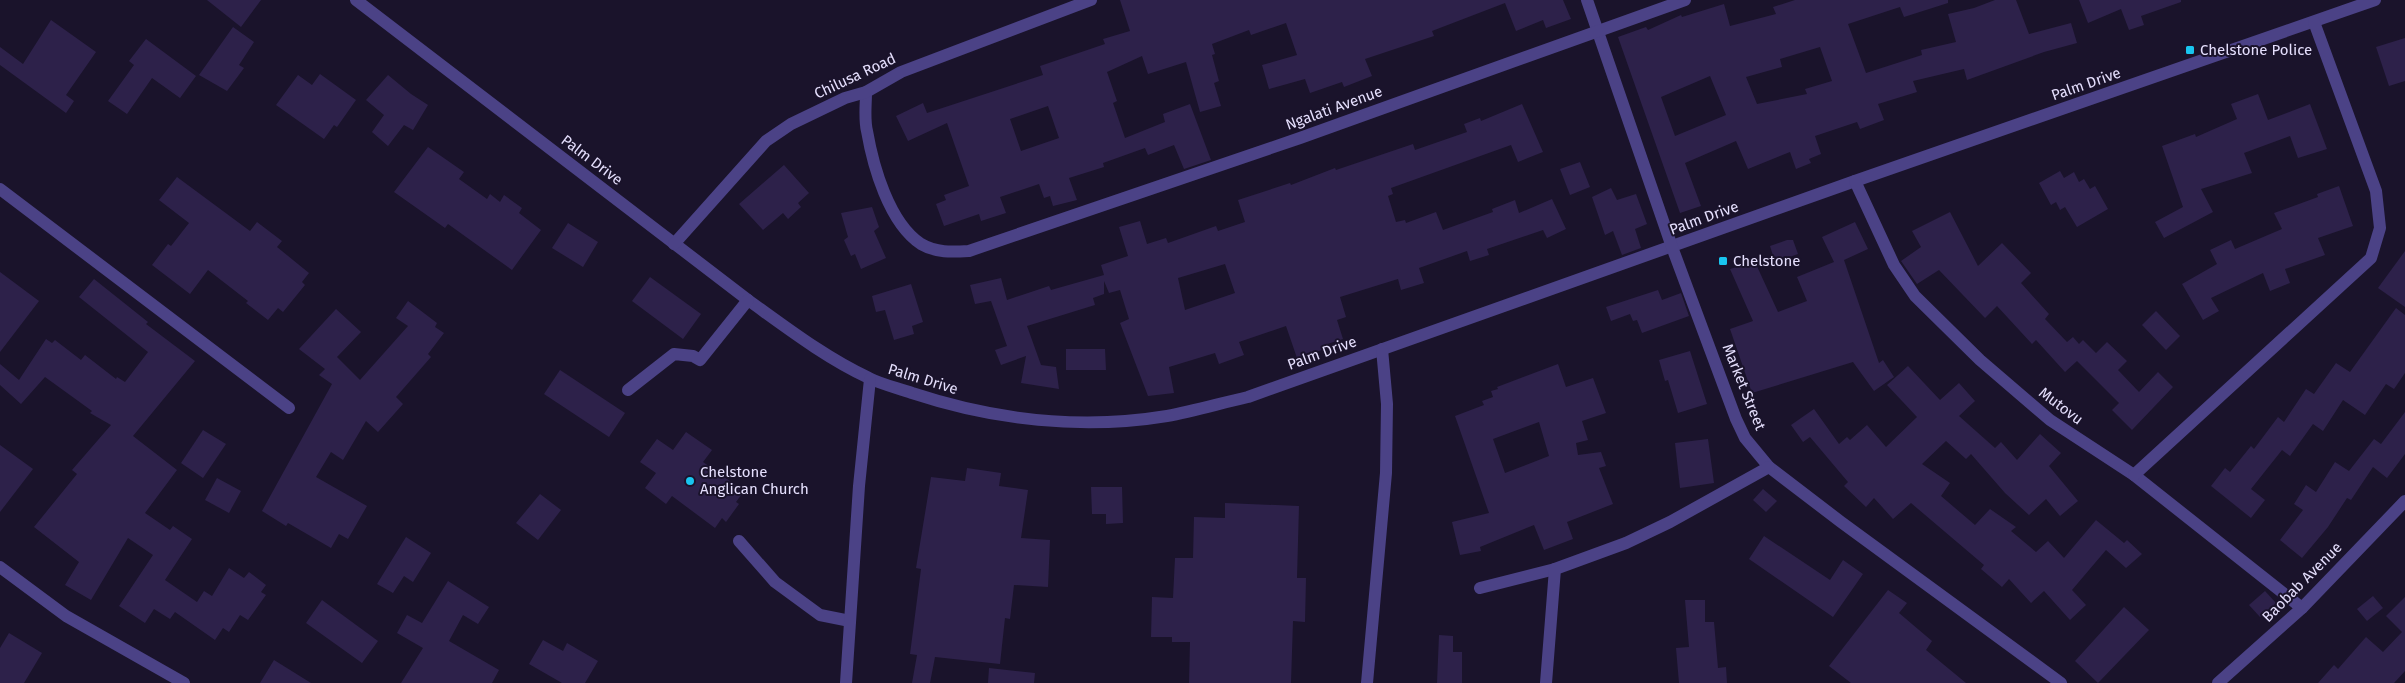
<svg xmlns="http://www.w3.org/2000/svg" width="2405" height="683" viewBox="0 0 2405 683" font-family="'Fira Sans',sans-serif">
<rect width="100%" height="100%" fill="#1a132b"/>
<!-- building -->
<g fill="#2d214a" fill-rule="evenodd">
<polygon points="207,0 261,0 241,27"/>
<path d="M1120,0H1563L1571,19L1546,28L1543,20L1516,31L1505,3L1432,31L1434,36L1365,59L1372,76L1344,87L1342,82L1310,93L1305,79L1269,89L1262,65L1297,55L1286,23L1251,35L1249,30L1212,44L1215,54L1212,55L1219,81L1214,83L1221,106L1200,112L1186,62L1148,74L1142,56L1107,72L1117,101L1113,103L1125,138L1165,122L1163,114L1190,104L1211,160L1184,169L1174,145L1148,155L1145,148L1103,163L1104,167L1069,178L1077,200L1053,206L1050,196L1044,198L1039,184L1000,197L1006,213L981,221L979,214L944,226L936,204L946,200L944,195L969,186L947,123L908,141L896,116L923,103L927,113L1043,75L1040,66L1105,44L1103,39L1130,31ZM1048,106L1059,138L1021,151L1010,119Z"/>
<path d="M1795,0H1948V3L1904,17L1900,7L1848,24L1866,73L1922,55L1921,50L1956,42L1948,14L1974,8L1995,0H2016L2029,34L2071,23L2077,43L2044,52L1967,80L1964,69L1913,81L1917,92L1878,104L1884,120L1860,129L1857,122L1815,136L1821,154L1809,159L1811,163L1796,169L1790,152L1748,169L1736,141L1685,163L1701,206L1680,213L1618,37L1646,27L1648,30L1681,15L1682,17L1724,4L1730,26L1776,14L1773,7ZM1820,47L1832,81L1805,89L1807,94L1757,104L1746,77L1782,67L1780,59ZM1710,76L1726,115L1675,136L1661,97Z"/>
<polygon points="2079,0 2181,0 2181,2 2141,16 2144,25 2129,30 2121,9 2088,23"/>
<polygon points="51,20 96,52 66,95 74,101 66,113 0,65 0,47 23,64"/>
<polygon points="233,27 254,42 239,65 244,68 227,91 199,75"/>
<polygon points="2405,38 2405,81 2389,86 2376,47"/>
<polygon points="146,39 196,76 180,98 152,78 127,114 108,101 134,65 129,61"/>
<polygon points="320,74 356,100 337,127 334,125 324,139 276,105 298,75 312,85"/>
<polygon points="388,75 411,94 428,105 413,130 404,125 388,146 372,132 384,115 366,100"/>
<polygon points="2258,94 2268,120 2310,104 2327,149 2298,158 2290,136 2244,153 2252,173 2201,189 2213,212 2164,238 2155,222 2183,207 2162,146 2195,134 2196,137 2237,119 2231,104"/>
<path d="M1522,104L1543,152L1518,162L1511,145L1391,188L1393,194L1388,196L1396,222L1405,220L1406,223L1436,212L1443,230L1493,212L1492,209L1515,200L1519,213L1552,199L1566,229L1547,238L1543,230L1487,249L1489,255L1470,261L1467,251L1419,268L1424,283L1401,290L1398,279L1340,297L1346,317L1337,320L1343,339L1324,345L1325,349L1297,358L1286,326L1239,342L1244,355L1219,364L1215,353L1169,367L1174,393L1148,396L1120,323L1129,319L1120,290L1109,293L1104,281V294L1093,298L1095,305L1027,326L1041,365L1056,367L1059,389L1021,383L1026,356L1001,365L995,350L1007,346L991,301L975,304L970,285L1001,278L1007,300L1049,286L1051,290L1104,275L1101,265L1128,256L1119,227L1140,221L1147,244L1166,238L1168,243L1216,226L1218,231L1245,222L1238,200L1290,183L1291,185L1335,168L1336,170L1413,144L1415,150L1467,132L1464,124L1480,118L1481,121ZM1225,264L1235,293L1185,310L1178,278Z"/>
<polygon points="428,147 464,172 459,179 487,199 490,194 500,202 504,195 522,208 519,213 541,230 512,270 448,224 445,228 394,192"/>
<polygon points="1580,162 1590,187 1570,195 1560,169"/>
<polygon points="784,165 809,193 798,203 801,207 788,219 783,213 763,230 739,204"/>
<polygon points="2060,171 2064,178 2074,172 2079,182 2084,179 2090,189 2095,186 2108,209 2077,227 2065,207 2060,210 2056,202 2051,205 2039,183"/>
<polygon points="177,177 250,231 257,222 282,241 277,247 309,273 302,282 305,285 283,312 278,308 268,320 246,303 248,301 208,270 190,294 152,265 168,244 171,246 189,223 159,200"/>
<polygon points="2339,186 2353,226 2318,238 2325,255 2285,269 2290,283 2270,291 2263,273 2211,298 2219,311 2203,320 2182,284 2217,264 2210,250 2231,240 2235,249 2282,229 2274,213 2318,197 2317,194"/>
<polygon points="1611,188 1617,200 1636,194 1647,224 1635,229 1641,248 1622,255 1613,231 1605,235 1592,197"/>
<polygon points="872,207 879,227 874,231 886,258 861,269 855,254 851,256 844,240 848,237 841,213"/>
<polygon points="1950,212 1978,266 2002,243 2031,273 2021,283 2049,314 2045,319 2067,342 2073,337 2079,344 2083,340 2096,353 2107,342 2127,361 2118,370 2139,392 2158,372 2173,387 2132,430 2112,410 2119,403 2077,361 2065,372 2036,340 2032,344 1997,306 1985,318 1939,270 1917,284 1901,261 1921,247 1912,231"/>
<polygon points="1855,222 1868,249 1844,260 1879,363 1883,360 1894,377 1874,391 1853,362 1752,393 1730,329 1753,321 1730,269 1755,262 1778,312 1807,301 1797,277 1834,262 1822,237"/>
<polygon points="568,223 598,242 583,267 552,248"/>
<polygon points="1787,240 1793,240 1798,254 1775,262 1770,246"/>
<polygon points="2405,251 2405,307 2378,288"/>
<polygon points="0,272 39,301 0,352"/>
<polygon points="650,277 701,314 683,339 632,301"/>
<polygon points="94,279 148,322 146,324 195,361 133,436 177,470 145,513 170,530 173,526 192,539 165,580 197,602 204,591 212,596 229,568 244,578 249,572 266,585 261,592 266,595 248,620 240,615 229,632 223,628 215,640 175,612 170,619 154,609 145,623 119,606 153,555 128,538 91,600 65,585 79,562 34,527 77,474 72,470 111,425 90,413 92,411 45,377 21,404 0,385 0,364 19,380 46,339 52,343 55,340 81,360 85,355 116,379 117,377 125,382 148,352 79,297"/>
<polygon points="911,284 923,322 912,326 914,334 894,340 885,310 876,312 872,296"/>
<polygon points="1658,290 1662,300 1681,293 1689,316 1642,333 1637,320 1633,321 1630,314 1611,321 1606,307"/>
<polygon points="408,301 437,323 435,327 444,333 428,354 431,357 396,397 403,404 378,432 366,421 343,460 331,452 316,477 367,506 348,539 339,534 331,548 288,523 286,526 262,511 332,384 319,375 325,369 299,349 336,309 361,332 337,357 360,380 408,326 396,318"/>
<polygon points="2396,308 2405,315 2405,373 2394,389 2386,384 2365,415 2343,400 2323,431 2313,424 2290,456 2282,450 2251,489 2265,500 2251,518 2211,486 2225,468 2230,472 2251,446 2254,449 2278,417 2284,422 2306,389 2314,394 2336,363 2350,372"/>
<polygon points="2156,311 2180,336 2166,350 2142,325"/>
<polygon points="1066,349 1105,349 1106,370 1066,370"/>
<polygon points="1690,351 1707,404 1678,413 1668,380 1665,381 1659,360"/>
<path d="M1558,364L1566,387L1593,378L1606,413L1582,421L1588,440L1576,443L1578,455L1601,452L1606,466L1599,468L1613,504L1567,522L1573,539L1544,550L1534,525L1480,547L1481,551L1460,555L1452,522L1489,513L1455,416L1484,405L1482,401L1493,397L1491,391L1498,389L1497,387ZM1539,422L1549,456L1505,473L1493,439Z"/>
<polygon points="1908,366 1940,400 1959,383 1975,401 1959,416 1995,448 2001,442 2017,460 2040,434 2061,453 2049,466 2078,501 2060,516 2046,499 2029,515 2005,493 1971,454 1966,459 1946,441 1922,464 1950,483 1941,496 1975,525 1990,509 2016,527 2011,531 2036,552 2048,541 2064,558 2096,520 2124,543 2127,540 2142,554 2126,568 2106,550 2072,590 2086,605 2070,620 2044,591 2031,603 2009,579 2002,587 1981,569 1984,565 1911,503 1893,519 1874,498 1866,507 1844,486 1848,482 1810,437 1803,442 1791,425 1814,409 1839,444 1847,437 1850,440 1867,425 1886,447 1917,417 1887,385"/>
<polygon points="560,370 625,413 609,437 544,394"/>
<polygon points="2405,412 2405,454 2387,478 2373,467 2351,500 2347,498 2328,527 2302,558 2280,540 2303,510 2294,504 2306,485 2316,492 2335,462 2349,471 2374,439 2381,444"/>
<polygon points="203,430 226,444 203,478 181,463"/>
<polygon points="686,432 712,450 703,462 744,491 736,502 739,504 726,522 722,518 715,528 672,496 666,504 645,488 656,473 640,462 657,439 673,450"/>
<polygon points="1708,439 1714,483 1680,488 1675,443"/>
<polygon points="0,445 33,469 0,512"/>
<polygon points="967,468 1001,473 999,486 1028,490 1021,538 1050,540 1048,587 1014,585 1010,619 1005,618 1000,664 935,657 930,683 912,683 917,655 910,654 921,569 916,568 931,477 965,481"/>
<polygon points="217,478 241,491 229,513 205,500"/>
<polygon points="1091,487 1122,487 1123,523 1106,524 1106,514 1092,514"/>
<polygon points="1763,489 1777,501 1766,512 1753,500"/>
<polygon points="540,494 561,510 538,540 516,523"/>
<polygon points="1225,503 1299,506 1297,578 1306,578 1305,622 1293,621 1291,683 1189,683 1190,642 1172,642 1172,637 1151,637 1152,597 1173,598 1175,558 1193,558 1194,517 1225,518"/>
<polygon points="1764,536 1830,580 1843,560 1863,574 1833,617 1749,559"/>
<polygon points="406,537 431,553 413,582 404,576 393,593 377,584"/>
<polygon points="448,581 489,607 478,624 463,615 449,641 499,670 492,683 401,683 423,648 397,633 407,615 422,623"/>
<polygon points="1888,590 1907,603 1899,613 1932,641 1926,650 1966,683 1851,683 1829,666"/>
<polygon points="2265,591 2276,603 2260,617 2249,605"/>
<polygon points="2373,596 2383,608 2367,621 2357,609"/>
<polygon points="2405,597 2405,671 2394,683 2318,683 2334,665 2338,669 2366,637 2383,652 2402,632 2386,616"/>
<polygon points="322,600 378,641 362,663 306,623"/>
<polygon points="1685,600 1705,600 1705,622 1714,622 1718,668 1726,667 1727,683 1679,683 1676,648 1689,647"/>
<polygon points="2124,607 2149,630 2098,683 2075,661"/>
<polygon points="9,633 42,653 24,683 0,683 0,648"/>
<polygon points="1439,635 1453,636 1453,652 1462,652 1462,683 1437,683"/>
<polygon points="543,640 563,651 567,643 598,661 585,683 562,683 529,664"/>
<polygon points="274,660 311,683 260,683"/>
<polygon points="989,668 1035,673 1034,683 988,683"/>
</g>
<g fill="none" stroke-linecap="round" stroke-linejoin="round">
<!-- minor -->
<g stroke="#4b4286" stroke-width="12">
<path d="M356,0L748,300C787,328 826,358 869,378C883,385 898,388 912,393C994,420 1082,430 1167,416C1194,411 1221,403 1248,397L1855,181L2375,0"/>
<polyline points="1587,0 1672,247 1736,419 1745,438 1769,467 1841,522 2061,683"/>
<path d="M866,92C866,105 864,119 867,131C873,166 889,223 921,244C936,253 952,252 969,251L1300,138L1685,0"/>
<polyline points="1855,181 1894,265 1915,296 1980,360 2050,420 2134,475 2302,608"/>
<polyline points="0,189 289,408"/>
<polyline points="674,244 766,141 791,124 845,98 866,92 901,72 1091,0"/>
<polyline points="628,390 674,354 693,356 700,360 748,300"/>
<polyline points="2134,475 2371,258 2380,228 2376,191 2314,22"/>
<polyline points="739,541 775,582 820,615 850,621"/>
<polyline points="0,567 66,616 184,683"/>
<polyline points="1480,588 1555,569"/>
<polyline points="846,683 859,486 870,379"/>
<polyline points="1367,683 1386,473 1387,404 1382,349"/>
<polyline points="1546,683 1555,569 1626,543 1670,522 1769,467"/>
<polyline points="2218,683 2302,608 2405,501"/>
</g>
</g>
<!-- markers -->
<g fill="#19c5ef" stroke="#1a132b" stroke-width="2">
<rect x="2185" y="45" width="10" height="10" rx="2.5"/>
<rect x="1718" y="256" width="10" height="10" rx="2.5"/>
<circle cx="690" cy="481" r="5"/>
</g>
<g text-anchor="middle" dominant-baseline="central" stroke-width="4" stroke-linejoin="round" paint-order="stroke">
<!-- poi labels -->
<g font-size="15" fill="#e5dffd" stroke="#1a132b" text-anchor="start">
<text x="2200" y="50">Chelstone Police</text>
<text x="1733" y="261">Chelstone</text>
<text x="700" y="472">Chelstone<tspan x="700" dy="17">Anglican Church</tspan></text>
</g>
<!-- street labels -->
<g font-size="15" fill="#e5dffd" stroke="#1a132b">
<text transform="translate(855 76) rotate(-25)">Chilusa Road</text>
<text transform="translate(2086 84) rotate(-19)">Palm Drive</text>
<text transform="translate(1334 108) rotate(-20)">Ngalati Avenue</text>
<text transform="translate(592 160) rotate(37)">Palm Drive</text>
<text transform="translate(1704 218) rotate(-20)">Palm Drive</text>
<text transform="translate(1322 353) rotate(-20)">Palm Drive</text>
<text transform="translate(923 379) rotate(17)">Palm Drive</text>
<text transform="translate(1744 387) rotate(68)">Market Street</text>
<text transform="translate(2061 406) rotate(37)">Mutovu</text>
<text transform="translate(2302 582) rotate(-45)">Baobab Avenue</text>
</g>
</g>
</svg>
